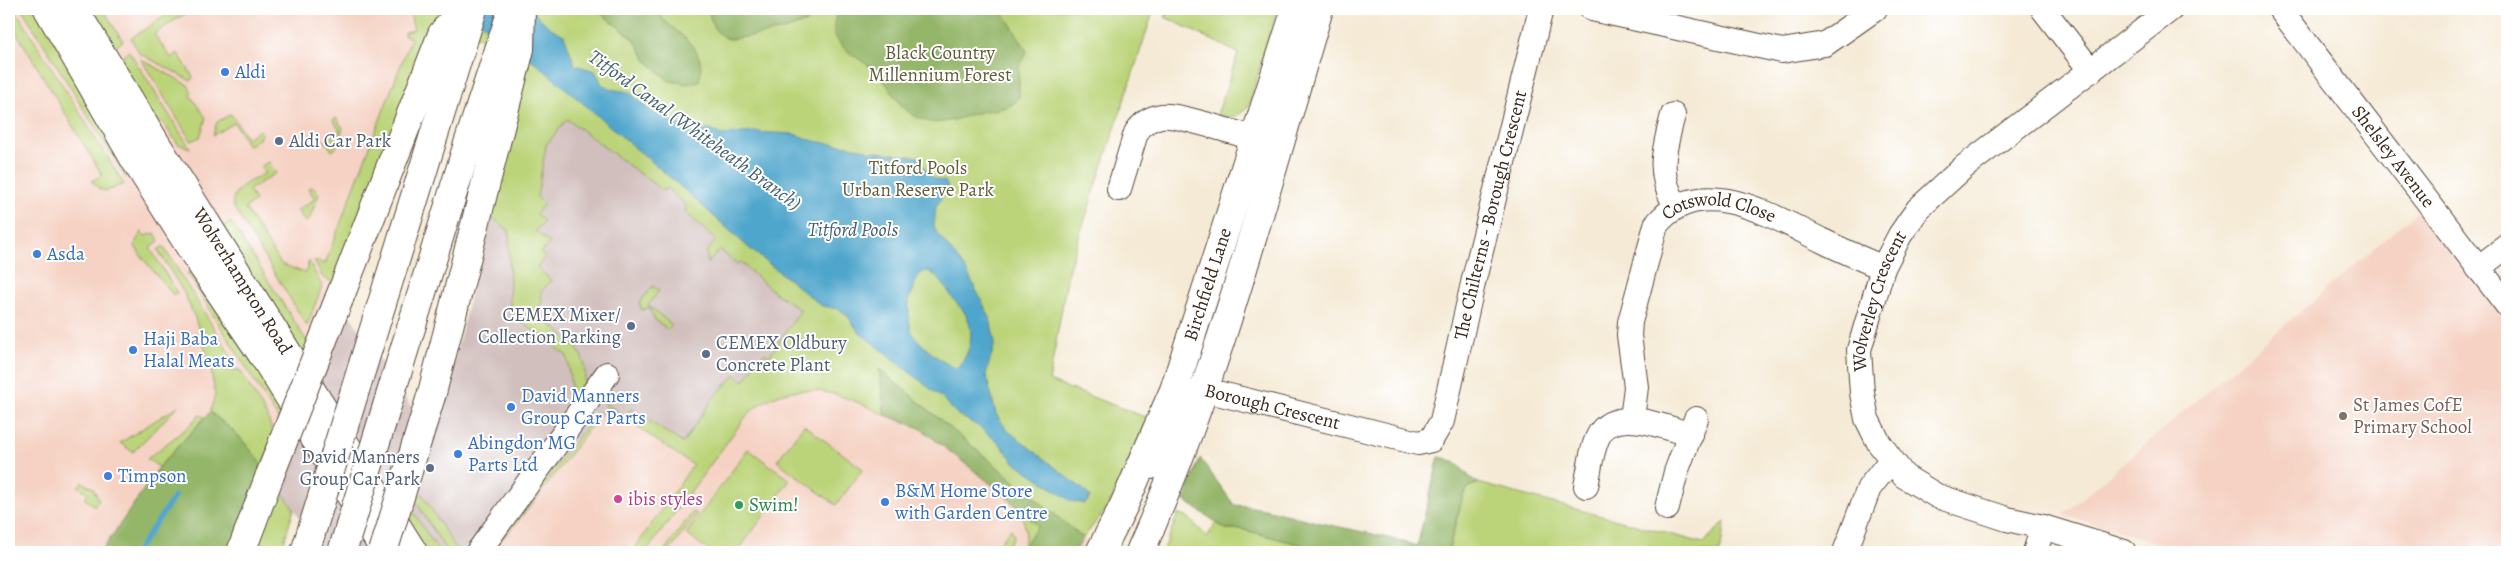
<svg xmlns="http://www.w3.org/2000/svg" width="2516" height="561" viewBox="0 0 2516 561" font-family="Alegreya,serif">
<rect width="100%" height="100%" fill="#fff"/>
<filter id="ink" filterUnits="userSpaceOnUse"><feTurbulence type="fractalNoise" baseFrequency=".02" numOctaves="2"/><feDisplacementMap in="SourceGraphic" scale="10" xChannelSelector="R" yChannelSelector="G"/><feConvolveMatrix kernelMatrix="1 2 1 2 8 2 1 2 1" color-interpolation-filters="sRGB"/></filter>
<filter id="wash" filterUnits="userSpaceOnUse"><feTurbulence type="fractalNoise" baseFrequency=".0096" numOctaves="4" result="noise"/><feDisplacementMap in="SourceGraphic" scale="20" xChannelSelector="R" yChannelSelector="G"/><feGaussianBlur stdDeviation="1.12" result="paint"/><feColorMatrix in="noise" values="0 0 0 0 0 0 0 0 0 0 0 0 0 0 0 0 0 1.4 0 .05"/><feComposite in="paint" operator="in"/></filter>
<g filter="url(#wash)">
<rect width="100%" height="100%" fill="#f5ead5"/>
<!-- built -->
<g fill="#f5d2c3">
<polygon points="9,9 440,9 263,465 237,434 209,413 159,467 101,552 9,552"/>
<polygon points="2424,206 2507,317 2507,552 2189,552 2063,515"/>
<polygon points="804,306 1083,538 1097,552 490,552 531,505 600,414 616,413 693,464"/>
</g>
<!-- industrial -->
<polygon fill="#d1bfbd" points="526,65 835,263 693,465 616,413 610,421 600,414 531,505 490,552 322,552 279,486 332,289 413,409 421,390 452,370"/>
<!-- green -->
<g fill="#bbd479" stroke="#7b7f4c">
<polygon points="9,9 15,9 124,184 107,191 99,189 92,181 102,175 9,20"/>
<polygon points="22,9 38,9 128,173 126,178"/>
<polygon points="85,9 103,9 123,41 112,49"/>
<polygon points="176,9 192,9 154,34 171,58 178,53 193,77 191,81 139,53 131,38"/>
<path d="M409,9H1154L1069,268L1049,381L1148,418L1108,507L1083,538L880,370L885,415C838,392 791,373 747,415L646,552H632L693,465L603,404L605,402L623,416L631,409L683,443L713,398L735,375L744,381L764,353L769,356L801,310L774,292L740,262L737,264L720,250L707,264V251L716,240L685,212L686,205L667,188L663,191L567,119L546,145L537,197L544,204L536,214L544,221L535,231L550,243L541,253L546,257L537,268L551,280L541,292L542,302L535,313C574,343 601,355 574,410L567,356L515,317L510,310L509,230L491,217L526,65L438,13L335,283L323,278L314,260L325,264L411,38L404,35V32L414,30Z"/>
<path d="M1169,9H1277L1249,105C1240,117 1230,119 1217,115L1238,53L1165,17Z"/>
<polygon points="129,51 190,148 178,144 163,123 151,118 119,65 121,58"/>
<polygon points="141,59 188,85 192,93 190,95 206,118 200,137 191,141"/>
<polygon points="231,114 247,138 260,130 262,132 259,139 248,146 234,123 213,135 217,122"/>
<polygon points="336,118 343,128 335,149 332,151 325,141 340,131 333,120"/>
<path d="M269,162L276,173L249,190L255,201L245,208L281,264L305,273L309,261L322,286L307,326L233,206C230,188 252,181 265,173L261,166Z"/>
<polygon points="314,187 319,194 309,220 305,222 297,210 315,199 308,188"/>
<polygon points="231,222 310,346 304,362 219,228"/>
<polygon points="142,232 145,236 155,233 159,241 150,248 177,293 173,295 141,256 135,246 136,241"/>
<polygon points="163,246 236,364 210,363 195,318 184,293 158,250"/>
<polygon points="194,269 285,408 280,422 187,273"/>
<polygon points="653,286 659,291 648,305 672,325 668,330 655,320 649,307 642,310 639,303"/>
<polygon points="211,369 240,370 268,418 274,437 263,465 237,434 210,412 215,395"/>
<polygon points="178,406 133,452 120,443"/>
<polygon points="597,412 600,414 531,506 491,552"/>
<polygon points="199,415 205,417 159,467 147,459 188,427"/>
<polygon points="804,425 863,469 836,505 777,461"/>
<polygon points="748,449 790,480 737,552 712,552 686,534"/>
<polygon points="82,482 93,488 99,500 95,506 85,499 88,493 78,486"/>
<polygon points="1478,483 1703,543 1725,522 1720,552 1448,552 1463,495 1469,487"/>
<polygon points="278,486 294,509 281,552 252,552"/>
<polygon points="422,494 458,552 447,552 414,499"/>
<path d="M1019,509L1039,527L1022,550C1028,534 1026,525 1019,509Z"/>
<polygon points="693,512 697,514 669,552 663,552"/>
<polygon points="414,513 439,552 421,552 405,527"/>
<polygon points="1178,514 1189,518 1207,537 1216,523 1226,529 1241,529 1329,552 1163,552"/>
<polygon points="1011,529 1014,536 1004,552 993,552"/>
</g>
<!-- forest -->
<g fill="#94b669" stroke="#687044">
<path d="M595,9H654C658,12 661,17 665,21C684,38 708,51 699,81L688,84L669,81L647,61L634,39Z"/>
<path d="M708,9H823C814,28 750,37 729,39C713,33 712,24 708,9Z"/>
<path d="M837,9H1001L1027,51L1019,67V98C1008,112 993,108 977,113C960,117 940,128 921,119C898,110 893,89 877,73C864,59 842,53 835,35C832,28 836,16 837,9Z"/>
<polygon points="879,369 1083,538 1075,552 1020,552 1038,526 995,487 920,428 885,415"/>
<polygon points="210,412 237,434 263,465 230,552 101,552 159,467"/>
<path d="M1439,457C1461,460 1462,473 1478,483L1469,487L1463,495L1448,552H1329L1241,529H1226L1184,500L1200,458L1234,505C1265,507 1291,516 1321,523C1353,530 1385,536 1417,546Z"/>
</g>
<!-- water -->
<path fill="#50a6cc" stroke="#466875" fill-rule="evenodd" d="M461,9H490L520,27L529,14L535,13L549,27L564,35L575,65L595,71L602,84L609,89L629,92L654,114L668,116L673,122L695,131L710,130L722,135L753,132L794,134L814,141L856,147L869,151L919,157C925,169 930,181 945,181L948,187L936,207L934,226L937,233L965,268L990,318L995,343L986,374L996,414L1007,430L1084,490L1090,497L1087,502L1084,504L1071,501L1014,462L1000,444L978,426L958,415L942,398L859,332L846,314L839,309L822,306L749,248L687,192L531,59ZM928,271C941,278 946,288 954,300C958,305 963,309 966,315C975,333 971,355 956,368C943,364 916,342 911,330C908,320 909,308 909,298C917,288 913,273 928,271Z"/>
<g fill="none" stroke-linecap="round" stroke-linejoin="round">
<!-- stream -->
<polyline stroke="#50a6cc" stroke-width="5" points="136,552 175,496"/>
<!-- canal -->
<polyline stroke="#50a6cc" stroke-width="19" points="493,9 517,27"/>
</g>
</g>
<g filter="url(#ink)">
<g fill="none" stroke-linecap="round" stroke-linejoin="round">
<!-- minor casing -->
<g stroke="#574739" stroke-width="26">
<g id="minor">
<polyline points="1592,9 1782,51 1825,44 1875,9"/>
<polyline points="2043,9 2091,71"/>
<path id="s1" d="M2280,9L2507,305"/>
<path d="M1673,115C1664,150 1656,173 1676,206"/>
<path d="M1119,189L1136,133C1142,123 1150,118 1161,116C1177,113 1235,134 1256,138"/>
<polyline points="2478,268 2507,246"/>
<path id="s2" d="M1632,419L1636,387L1629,335L1630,322L1656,225C1700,169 1775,218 1823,241C1843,251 1863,259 1883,268"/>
<path id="s3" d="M1151,467L1162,452L1188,394L1205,390L1418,443L1431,440L1442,421L1474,279L1541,9"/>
<path d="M1586,486C1590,469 1591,448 1600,433C1617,406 1667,428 1691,435"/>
<polyline points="1667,508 1676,472 1696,419"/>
<polyline points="478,552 607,374"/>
<polyline points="1845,552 1869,488 1891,460"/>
<polyline points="2035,552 2043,527"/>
<path id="s4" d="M2124,552L2043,527L2007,519L1937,496L1904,476L1879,443L1867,419L1862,393L1859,350L1883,268L1900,235L1918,209L1964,167L2171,9"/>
</g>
</g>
<!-- major casing -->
<g stroke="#574739" stroke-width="30">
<g id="major">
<path id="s5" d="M1100,552L1124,505L1174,390L1296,9"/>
<path d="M1140,552C1218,378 1265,191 1319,9"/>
</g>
</g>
<!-- highway casing -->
<g stroke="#574739" stroke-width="30">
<g id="highway">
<polyline points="48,9 135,160 197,258 266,360 386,552"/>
<path id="s6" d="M74,9L158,147L413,552"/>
<polyline points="339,299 442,34 462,9"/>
<polyline points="369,345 473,9"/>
<polyline points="394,383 468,144 512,10"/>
<polyline points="432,393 520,49 521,9"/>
<polyline points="241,552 270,475"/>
<polyline points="305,552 311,533"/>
</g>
</g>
<!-- minor -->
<use href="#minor" stroke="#fff" stroke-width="24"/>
<!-- major -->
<use href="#major" stroke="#fff" stroke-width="28"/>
<!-- highway -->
<use href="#highway" stroke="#fff" stroke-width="28"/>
<!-- highway-bridge casing -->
<g stroke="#574739" stroke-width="30" stroke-linecap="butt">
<g id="highway-bridge">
<polyline points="270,475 339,299"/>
<polyline points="311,533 369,345"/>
<polyline points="342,552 394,383"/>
<polyline points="383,552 432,393"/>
</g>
</g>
<!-- highway-bridge -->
<use href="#highway-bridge" stroke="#fff" stroke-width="28"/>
</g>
</g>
<!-- markers -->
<g fill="#3f7fe0" stroke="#fff" stroke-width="2">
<circle cx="225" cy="72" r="5"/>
<circle cx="37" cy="254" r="5"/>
<circle cx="133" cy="350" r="5"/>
<circle cx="511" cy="407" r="5"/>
<circle cx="458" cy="454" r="5"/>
<circle cx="108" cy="476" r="5"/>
<circle cx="885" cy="502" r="5"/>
</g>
<g fill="#5c6f8a" stroke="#fff" stroke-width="2">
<circle cx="279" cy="141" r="5"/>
<circle cx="631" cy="326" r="5"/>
<circle cx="706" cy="354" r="5"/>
<circle cx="430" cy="468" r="5"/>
</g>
<circle fill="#8d6e63" stroke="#fff" stroke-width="2" cx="2343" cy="416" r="5"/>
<circle fill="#d1479c" stroke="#fff" stroke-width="2" cx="618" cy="499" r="5"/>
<circle fill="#2e9e5b" stroke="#fff" stroke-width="2" cx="739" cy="505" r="5"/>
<g text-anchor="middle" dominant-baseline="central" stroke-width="4" stroke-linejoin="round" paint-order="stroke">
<!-- park labels -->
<g font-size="19" fill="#615d39" stroke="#fff">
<text x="940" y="53">Black Country<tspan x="940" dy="22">Millennium Forest</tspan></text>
<text x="918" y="168">Titford Pools<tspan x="918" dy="22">Urban Reserve Park</tspan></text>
</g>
<!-- shop labels -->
<g font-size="19" fill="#366cbe" stroke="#fff" text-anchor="start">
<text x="235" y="72">Aldi</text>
<text x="47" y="254">Asda</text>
<text x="143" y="339">Haji Baba<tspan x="143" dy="22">Halal Meats</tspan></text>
<text x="521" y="396">David Manners<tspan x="521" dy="22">Group Car Parts</tspan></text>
<text x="468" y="443">Abingdon MG<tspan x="468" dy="22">Parts Ltd</tspan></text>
<text x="118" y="476">Timpson</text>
<text x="895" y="491">B&amp;M Home Store<tspan x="895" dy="22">with Garden Centre</tspan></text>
</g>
<!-- service labels -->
<g font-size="19" fill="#4e5e75" stroke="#fff" text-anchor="start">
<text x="289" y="141">Aldi Car Park</text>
<text x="621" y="315" text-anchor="end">CEMEX Mixer/<tspan x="621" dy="22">Collection Parking</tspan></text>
<text x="716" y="343">CEMEX Oldbury<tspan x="716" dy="22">Concrete Plant</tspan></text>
<text x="420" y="457" text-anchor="end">David Manners<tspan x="420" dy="22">Group Car Park</tspan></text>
</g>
<!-- street labels -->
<g font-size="19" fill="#3b2a1e" stroke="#fff">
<text stroke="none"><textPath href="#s1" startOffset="186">Shelsley Avenue</textPath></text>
<text stroke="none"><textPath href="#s3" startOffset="566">The Chilterns - Borough Crescent</textPath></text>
<text stroke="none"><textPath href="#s2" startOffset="269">Cotswold Close</textPath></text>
<text stroke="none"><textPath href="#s6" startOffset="320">Wolverhampton Road</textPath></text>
<text stroke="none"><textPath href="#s5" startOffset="289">Birchfield Lane</textPath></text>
<text stroke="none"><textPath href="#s4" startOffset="424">Wolverley Crescent</textPath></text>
<text stroke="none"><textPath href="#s3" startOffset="169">Borough Crescent</textPath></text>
</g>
<!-- education labels -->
<g font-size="19" fill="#785e54" stroke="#fff" text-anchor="start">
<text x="2353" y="405">St James CofE<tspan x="2353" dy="22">Primary School</tspan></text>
</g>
<!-- hotel labels -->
<g font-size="19" fill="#b23c85" stroke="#fff" text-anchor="start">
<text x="628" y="499">ibis styles</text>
</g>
<!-- leisure labels -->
<g font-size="19" fill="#27864d" stroke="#fff" text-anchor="start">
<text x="749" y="505">Swim!</text>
</g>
<!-- water labels -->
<g font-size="20" font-style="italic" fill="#44626c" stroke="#fff">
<text transform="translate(695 130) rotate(36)">Titford Canal (Whiteheath Branch)</text>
<text x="853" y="229">Titford Pools</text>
</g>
</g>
<!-- margin -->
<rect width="2516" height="561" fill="none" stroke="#fff" stroke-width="30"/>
</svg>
